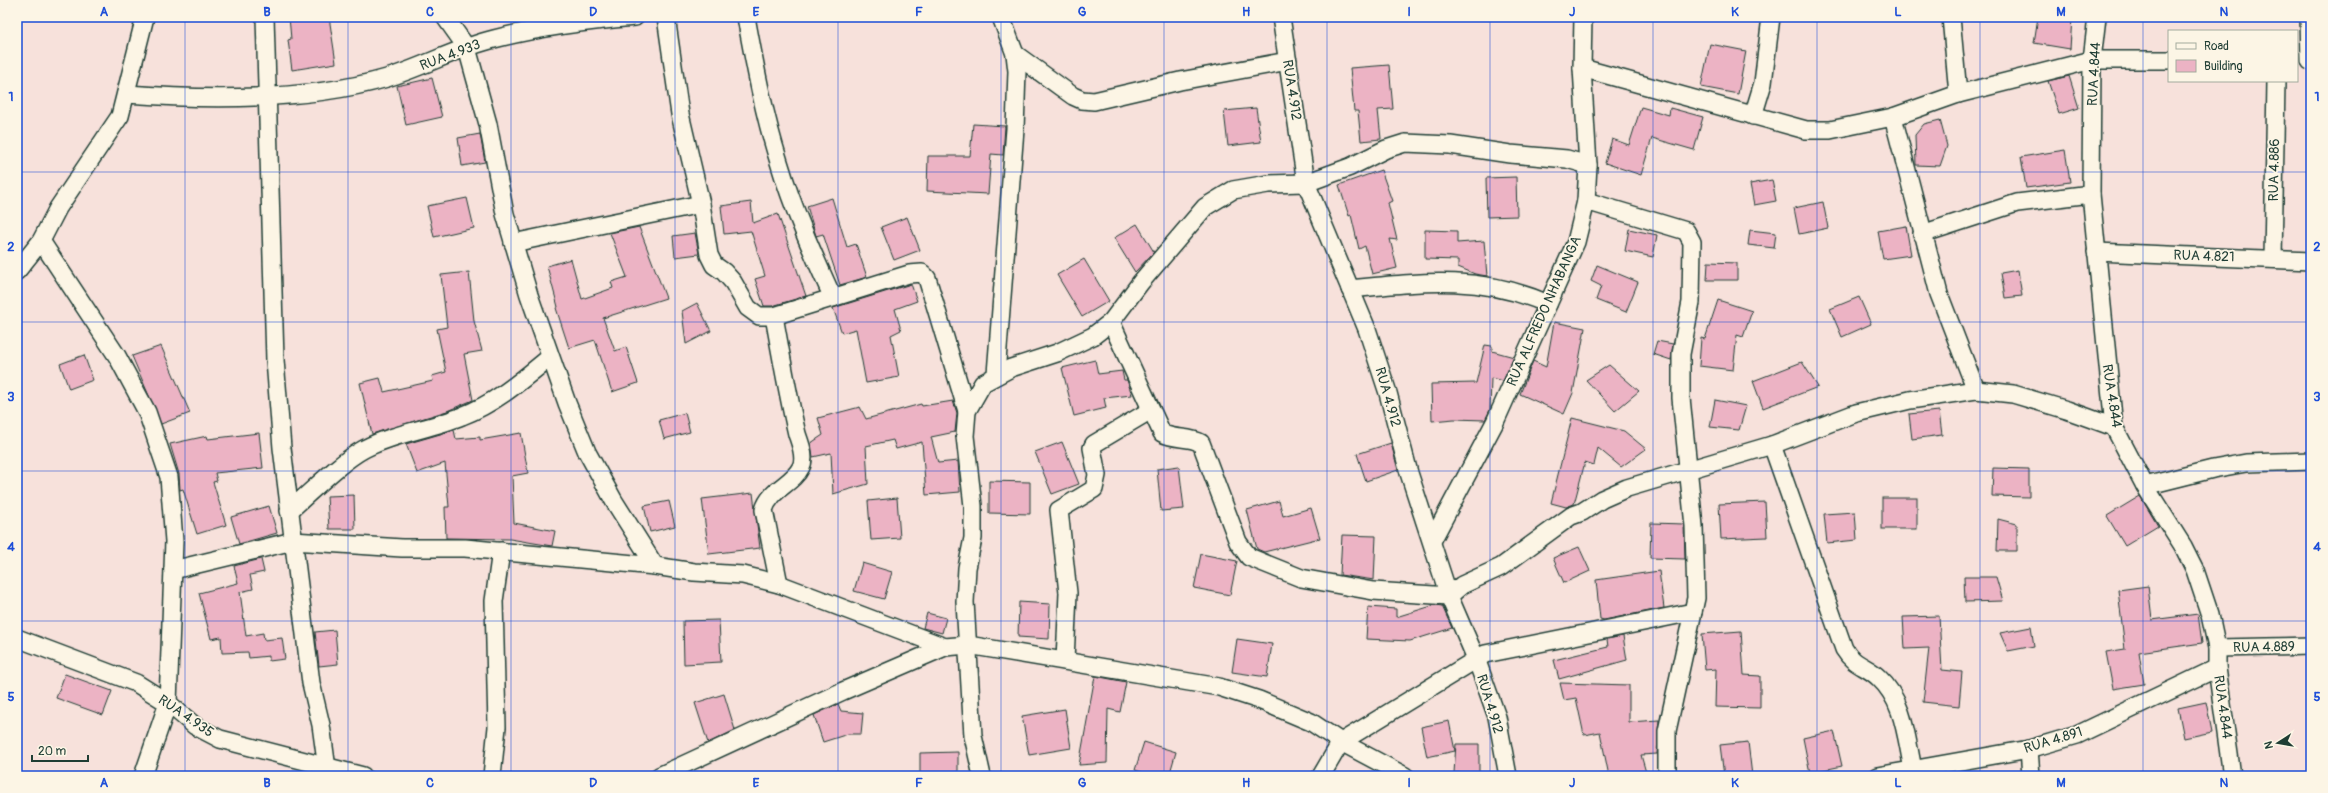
<svg xmlns="http://www.w3.org/2000/svg" width="2328" height="793" viewBox="0 0 2328 793" font-family="Pangolin,sans-serif">
<rect width="100%" height="100%" fill="#f7e1db"/>
<filter id="ink" filterUnits="userSpaceOnUse"><feTurbulence type="fractalNoise" baseFrequency=".025" numOctaves="2"/><feDisplacementMap in="SourceGraphic" scale="8" xChannelSelector="R" yChannelSelector="G"/><feConvolveMatrix kernelMatrix="1 2 1 2 8 2 1 2 1" color-interpolation-filters="sRGB"/></filter>
<g filter="url(#ink)">
<!-- building -->
<g fill="#ecb3c4" stroke="#1f3d34">
<polygon points="289,17 329,17 336,63 292,70 288,40 291,39"/>
<polygon points="2038,17 2072,17 2070,49 2034,43"/>
<polygon points="1710,44 1746,51 1738,94 1701,87"/>
<polygon points="1389,65 1393,109 1378,110 1381,139 1361,141 1358,111 1354,111 1350,68"/>
<polygon points="2069,76 2079,108 2059,114 2048,81"/>
<polygon points="432,78 442,117 406,125 397,86"/>
<polygon points="1641,107 1669,115 1670,108 1703,117 1694,150 1652,138 1641,175 1605,163 1612,139 1629,145"/>
<polygon points="1256,108 1261,142 1228,146 1224,111"/>
<polygon points="1940,120 1947,146 1940,166 1916,165 1915,135 1924,124"/>
<polygon points="973,124 1005,126 1003,155 991,154 988,194 927,191 928,156 970,156"/>
<polygon points="480,134 485,162 462,166 458,138"/>
<polygon points="2065,150 2070,182 2026,188 2021,157"/>
<polygon points="1381,170 1392,201 1388,203 1397,240 1390,239 1397,268 1372,274 1365,246 1359,249 1351,215 1349,216 1339,185"/>
<polygon points="1516,177 1517,216 1487,217 1486,178"/>
<polygon points="1772,180 1776,201 1754,205 1750,184"/>
<polygon points="467,198 474,228 434,237 427,206"/>
<polygon points="832,198 847,247 856,244 867,277 840,285 823,234 816,236 807,206"/>
<polygon points="751,202 753,223 778,214 806,296 772,306 764,306 755,279 765,276 751,231 724,234 721,206"/>
<polygon points="1823,202 1828,228 1799,234 1794,208"/>
<polygon points="907,217 920,250 894,260 881,227"/>
<polygon points="1137,224 1154,252 1135,272 1114,238"/>
<polygon points="1906,226 1911,255 1883,259 1878,231"/>
<polygon points="639,227 666,298 603,318 615,351 626,347 638,383 612,392 595,340 569,348 556,308 558,307 547,266 571,259 582,299 613,288 611,282 627,277 610,233"/>
<polygon points="1629,229 1657,235 1653,257 1625,251"/>
<polygon points="1425,230 1457,231 1457,243 1484,241 1487,276 1475,274 1458,267 1458,260 1425,259"/>
<polygon points="1750,230 1776,233 1774,248 1748,245"/>
<polygon points="695,233 699,254 675,257 673,236"/>
<polygon points="1084,259 1109,301 1082,317 1057,275"/>
<polygon points="1708,262 1737,263 1737,280 1707,280"/>
<polygon points="1597,265 1638,282 1626,312 1596,300 1601,286 1591,281"/>
<polygon points="2018,270 2022,296 2005,298 2001,273"/>
<polygon points="469,272 474,321 482,351 464,354 473,400 447,411 372,434 360,383 380,378 384,392 433,381 432,376 446,372 437,329 447,327 441,275"/>
<polygon points="911,284 917,301 895,309 901,330 891,335 899,377 866,383 856,329 842,333 833,308"/>
<polygon points="1859,297 1871,324 1842,337 1830,309"/>
<polygon points="1718,300 1752,311 1743,337 1737,335 1733,370 1699,366 1701,338 1705,339"/>
<polygon points="697,303 711,331 686,344 682,311"/>
<polygon points="1554,322 1585,328 1573,393 1564,414 1520,394 1533,361 1546,367"/>
<polygon points="1657,341 1673,344 1671,360 1653,354"/>
<polygon points="1485,345 1492,346 1492,351 1514,357 1503,381 1491,378 1490,410 1485,420 1454,419 1432,421 1431,384 1476,383"/>
<polygon points="161,346 190,413 161,424 132,356"/>
<polygon points="84,355 93,380 69,389 60,364"/>
<polygon points="1095,360 1098,374 1122,371 1124,380 1127,380 1132,395 1104,398 1106,408 1074,416 1062,368"/>
<polygon points="1802,362 1818,387 1763,408 1753,381"/>
<polygon points="1609,365 1639,391 1615,411 1586,380"/>
<polygon points="1715,400 1746,406 1739,430 1710,427"/>
<polygon points="953,401 957,413 955,432 931,437 938,463 958,461 960,492 926,495 922,442 896,449 893,440 866,446 868,484 833,494 831,453 813,457 811,443 823,435 818,418 860,407 866,419 921,404 922,406"/>
<polygon points="1939,411 1942,435 1912,439 1909,414"/>
<polygon points="685,413 690,432 664,439 659,420"/>
<polygon points="1572,418 1624,431 1646,449 1621,467 1598,448 1594,465 1585,462 1574,504 1566,507 1551,503"/>
<polygon points="454,430 456,439 480,437 480,440 521,433 528,473 512,476 514,523 555,531 552,546 510,539 446,538 445,507 449,507 445,463 417,473 406,444"/>
<polygon points="259,433 263,468 215,473 217,481 213,482 226,525 197,534 183,489 180,490 179,474 170,444 207,436 208,439"/>
<polygon points="1062,442 1079,484 1052,494 1035,452"/>
<polygon points="1391,443 1398,470 1366,481 1357,454"/>
<polygon points="1179,466 1184,509 1161,511 1157,469"/>
<polygon points="1993,468 2029,469 2029,497 1992,496"/>
<polygon points="989,481 1030,482 1030,514 989,513"/>
<polygon points="753,493 760,548 709,554 702,499"/>
<polygon points="354,495 355,529 329,529 327,496"/>
<polygon points="2140,496 2158,526 2125,546 2107,516"/>
<polygon points="897,498 900,538 871,540 868,501"/>
<rect x="1882" y="498" width="35" height="31"/>
<polygon points="669,501 675,526 650,532 644,506"/>
<polygon points="1279,501 1283,516 1311,508 1320,538 1264,552 1257,549 1247,510"/>
<polygon points="1765,502 1767,537 1721,539 1719,504"/>
<polygon points="269,506 277,533 239,544 231,517"/>
<polygon points="1855,512 1857,540 1827,543 1824,514"/>
<polygon points="1998,519 2017,524 2017,551 1997,551"/>
<polygon points="1651,523 1684,524 1685,559 1650,558"/>
<polygon points="1342,535 1376,536 1374,580 1340,575"/>
<polygon points="1579,547 1590,571 1564,583 1553,558"/>
<polygon points="1201,554 1237,561 1230,595 1194,588"/>
<polygon points="261,559 264,572 250,575 253,589 240,592 246,636 263,633 264,640 282,638 285,659 269,661 269,656 249,658 248,652 222,653 221,637 211,639 199,593 238,583 234,566"/>
<polygon points="862,563 892,572 884,599 854,591"/>
<polygon points="1659,571 1664,608 1604,620 1600,619 1596,580"/>
<polygon points="1964,577 1996,577 2003,601 1965,602"/>
<polygon points="2148,586 2152,620 2198,614 2202,643 2139,652 2144,684 2113,689 2106,652 2125,649 2118,590"/>
<polygon points="1019,602 1050,604 1049,639 1018,637"/>
<polygon points="1435,605 1442,606 1452,628 1410,641 1366,639 1368,607 1396,609 1396,617"/>
<polygon points="927,613 946,618 942,633 923,628"/>
<polygon points="1939,616 1942,670 1962,672 1959,706 1923,702 1929,648 1905,649 1903,617"/>
<polygon points="719,620 721,662 684,664 683,621"/>
<polygon points="2031,627 2034,646 2008,651 2000,633"/>
<polygon points="335,630 338,664 319,666 315,632"/>
<polygon points="1741,631 1744,675 1760,676 1760,708 1715,707 1716,669 1705,670 1702,634"/>
<polygon points="1623,636 1627,660 1559,679 1554,660 1608,647 1607,639"/>
<polygon points="1237,639 1272,644 1267,677 1232,672"/>
<polygon points="65,674 112,691 103,715 56,698"/>
<polygon points="1095,676 1126,682 1120,712 1108,709 1107,763 1079,765"/>
<polygon points="1560,683 1629,685 1629,722 1659,720 1657,754 1641,755 1647,776 1609,776 1600,732 1584,735 1576,698 1564,700"/>
<polygon points="724,694 735,730 708,743 695,703"/>
<polygon points="2206,702 2212,732 2184,738 2178,708"/>
<polygon points="838,704 841,711 863,713 861,734 848,734 823,742 814,715"/>
<polygon points="1065,709 1071,748 1029,755 1022,716"/>
<polygon points="1449,721 1455,751 1427,757 1421,727"/>
<polygon points="1834,731 1842,766 1810,773 1803,738"/>
<polygon points="1144,742 1176,752 1169,776 1154,776 1135,770"/>
<polygon points="1748,742 1752,776 1724,776 1720,745"/>
<polygon points="1456,744 1479,744 1479,773 1454,773"/>
<polygon points="958,752 958,776 920,776 920,753"/>
</g>
<g fill="none" stroke-linecap="round" stroke-linejoin="round">
<!-- minor casing -->
<g stroke="#1f3d34" stroke-width="20">
<g id="minor">
<polyline points="265,17 275,360 282,448 311,683 321,725 328,776"/>
<polyline points="445,17 467,48 488,124 505,214 529,295 567,403 587,452 614,501 655,566"/>
<polyline points="666,17 680,114 701,204 709,255 714,265 724,272 733,282 748,308 759,316 774,316 909,274 922,273 927,278 967,411"/>
<path d="M746,17C755,66 764,115 779,162C793,209 813,254 833,298"/>
<polyline points="1281,17 1306,183 1367,329 1388,393 1409,473 1449,596 1477,661 1497,717 1508,776"/>
<polyline points="1951,17 1958,94"/>
<polyline points="2097,17 2092,60 2091,194 2114,427 2145,486 2183,546 2195,570 2210,615 2217,648 2217,668 2232,776"/>
<polyline points="2309,17 2310,61"/>
<polyline points="1015,54 1073,96 1082,100 1094,101 1180,81 1288,61"/>
<polyline points="1582,68 1806,130 1830,130 1893,117 1958,94 2092,60 2169,60"/>
<path d="M126,94C207,100 308,101 387,78C423,67 457,48 494,39C540,27 588,21 635,17"/>
<polyline points="1753,116 1763,83 1771,17"/>
<polyline points="1893,117 1939,294 1976,390"/>
<polyline points="1586,201 1686,231 1692,242 1691,302 1681,354 1681,398 1694,526 1696,598 1667,731 1667,776"/>
<polyline points="1922,234 2017,203 2091,194"/>
<polyline points="41,241 117,356 147,412 169,477 174,541 168,703 143,776"/>
<polyline points="513,243 701,204"/>
<polyline points="2096,252 2311,261"/>
<polyline points="2273,259 2276,81"/>
<polyline points="17,271 41,241 58,208 120,116 145,17"/>
<path d="M1350,289C1420,282 1481,274 1548,304"/>
<path d="M774,316C781,355 788,395 797,434C800,443 806,457 801,467C793,484 770,489 764,510L779,584"/>
<path d="M1111,322L1162,433C1174,440 1189,436 1201,443L1238,542L1249,557L1301,578L1373,591L1449,596L1462,585L1501,567L1571,516L1582,512L1602,499L1627,488L1772,445L1856,413L1910,400L1976,390L2013,394L2067,410L2114,427"/>
<polyline points="996,374 1015,129 1017,71 1015,54 1001,17"/>
<path d="M1772,445L1844,649C1855,667 1866,665 1879,678C1904,701 1906,737 1913,769"/>
<polyline points="2145,486 2213,469 2246,463 2311,461"/>
<path d="M289,511C311,492 340,462 364,449C394,433 431,429 462,416C496,403 522,380 550,357"/>
<polyline points="1433,539 1495,422 1576,242 1586,201 1588,165 1582,68 1583,17"/>
<polyline points="173,570 293,541 402,548 465,548 655,566 694,572 743,575 779,584 945,647"/>
<polyline points="17,638 136,683 168,703 195,726 220,739 363,776"/>
<polyline points="2217,648 2311,646"/>
<polyline points="1065,661 1068,593 1059,510 1094,489 1097,475 1092,448 1094,444 1151,410"/>
<polyline points="2029,749 2031,776"/>
<polyline points="492,776 497,727 494,601 501,551"/>
<polyline points="659,776 843,691 945,647 968,645 1219,687 1259,700 1311,722 1341,742 1405,776"/>
<polyline points="982,776 973,736 965,602 967,568 973,538 973,506 965,436 967,411 983,383 1011,368 1057,353 1093,336 1111,322 1141,282 1205,207 1233,190 1268,184 1306,183 1350,167 1386,149 1405,143 1450,145 1510,154 1567,159 1588,165"/>
<polyline points="1321,776 1341,742 1485,654 1693,612"/>
<polyline points="1877,776 2029,749 2077,735 2217,668"/>
</g>
</g>
<!-- minor -->
<use href="#minor" stroke="#fcf5e5" stroke-width="17"/>
</g>
</g>
<!-- grid -->
<path fill="none" stroke="#1d4ed8" stroke-width="1" stroke-opacity="0.55" d="M185,17V776M348,17V776M511,17V776M675,17V776M838,17V776M1001,17V776M1164,17V776M1327,17V776M1490,17V776M1653,17V776M1817,17V776M1980,17V776M2143,17V776M17,172H2311M17,322H2311M17,471H2311M17,621H2311"/>
<g text-anchor="middle" dominant-baseline="central" stroke-width="3.5" stroke-linejoin="round" paint-order="stroke">
<!-- street labels -->
<g font-size="14" fill="#1f3d34" stroke="#fcf5e5">
<text transform="translate(450 55) rotate(-21)">RUA 4.933</text>
<text transform="translate(2094 74) rotate(-87)">RUA 4.844</text>
<text transform="translate(1292 90) rotate(81)">RUA 4.912</text>
<text transform="translate(2274 170) rotate(-89)">RUA 4.886</text>
<text transform="translate(2204 256) rotate(2)">RUA 4.821</text>
<text transform="translate(1544 311) rotate(-66)">RUA ALFREDO NHABANGA</text>
<text transform="translate(2112 396) rotate(81)">RUA 4.844</text>
<text transform="translate(1388 397) rotate(74)">RUA 4.912</text>
<text transform="translate(2264 647) rotate(-1)">RUA 4.889</text>
<text transform="translate(1490 704) rotate(73)">RUA 4.912</text>
<text transform="translate(2223 707) rotate(82)">RUA 4.844</text>
<text transform="translate(186 716) rotate(34)">RUA 4.935</text>
<text transform="translate(2053 740) rotate(-17)">RUA 4.891</text>
</g>
</g>
<!-- margin -->
<rect width="2328" height="793" fill="none" stroke="#fcf5e5" stroke-width="44"/>
<!-- legend -->
<rect x="2168" y="30" width="130" height="52" fill="#fcf5e5" stroke="#a4ab9e"/>
<rect x="2176" y="43" width="20" height="6" fill="#fcf5e5" stroke="#a4ab9e"/>
<text x="2204" y="50" font-size="12" fill="#1f3d34">Road</text>
<rect x="2176" y="60" width="20" height="12" fill="#ecb3c4" stroke="#a4ab9e"/>
<text x="2204" y="70" font-size="12" fill="#1f3d34">Building</text>
<!-- north arrow -->
<g transform="translate(2278 743) rotate(258)" stroke="#fcf5e5" stroke-width="3" paint-order="stroke">
<path d="M0-3L7 15L0 10L-7 15Z" fill="#1f3d34"/>
<text y="-6" font-size="11" font-weight="bold" text-anchor="middle" fill="#1f3d34">N</text>
</g>
<!-- scale -->
<path d="M32 755v6h56v-6" fill="none" stroke="#1f3d34" stroke-width="2"/>
<text x="38" y="755" font-size="12" fill="#1f3d34" stroke="#fcf5e5" stroke-width="3" paint-order="stroke">20 m</text>
<rect x="22" y="22" width="2284" height="749" fill="none" stroke="#1d4ed8" stroke-width="1.5"/>
<g font-size="13" text-anchor="middle" font-weight="bold" fill="#1d4ed8">
<text x="104" y="16">A</text>
<text x="267" y="16">B</text>
<text x="430" y="16">C</text>
<text x="593" y="16">D</text>
<text x="756" y="16">E</text>
<text x="919" y="16">F</text>
<text x="1082" y="16">G</text>
<text x="1246" y="16">H</text>
<text x="1409" y="16">I</text>
<text x="1572" y="16">J</text>
<text x="1735" y="16">K</text>
<text x="1898" y="16">L</text>
<text x="2061" y="16">M</text>
<text x="2224" y="16">N</text>
<text x="11" y="101">1</text>
<text x="2317" y="101">1</text>
<text x="11" y="251">2</text>
<text x="2317" y="251">2</text>
<text x="11" y="401">3</text>
<text x="2317" y="401">3</text>
<text x="11" y="551">4</text>
<text x="2317" y="551">4</text>
<text x="11" y="701">5</text>
<text x="2317" y="701">5</text>
<text x="104" y="787">A</text>
<text x="267" y="787">B</text>
<text x="430" y="787">C</text>
<text x="593" y="787">D</text>
<text x="756" y="787">E</text>
<text x="919" y="787">F</text>
<text x="1082" y="787">G</text>
<text x="1246" y="787">H</text>
<text x="1409" y="787">I</text>
<text x="1572" y="787">J</text>
<text x="1735" y="787">K</text>
<text x="1898" y="787">L</text>
<text x="2061" y="787">M</text>
<text x="2224" y="787">N</text>
</g>
</svg>
